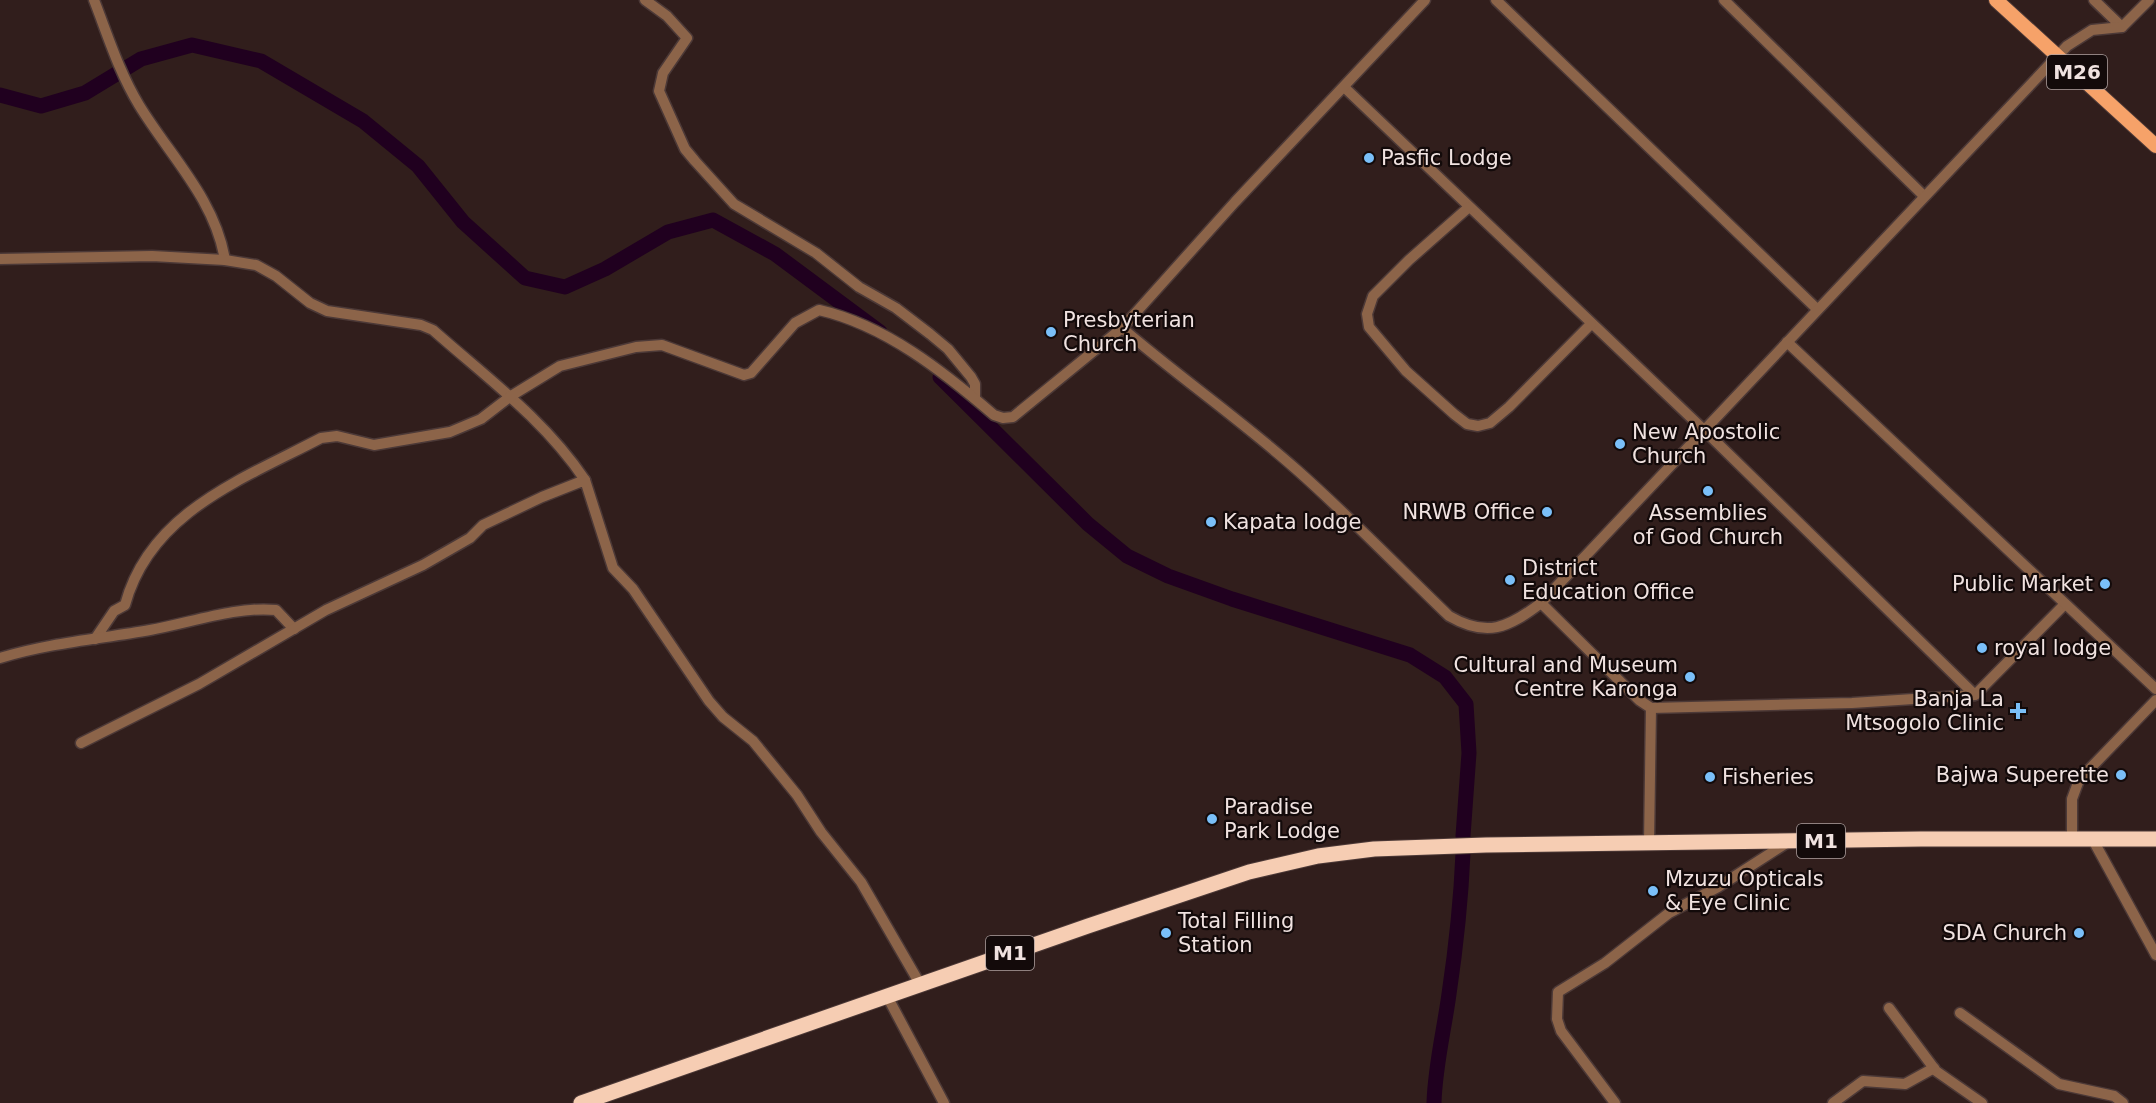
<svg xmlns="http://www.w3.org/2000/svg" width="2156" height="1103" viewBox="0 0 2156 1103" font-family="'DejaVu Sans',sans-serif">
<rect width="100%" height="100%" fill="#311e1c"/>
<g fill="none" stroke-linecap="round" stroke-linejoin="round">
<!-- river -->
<g stroke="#20001f" stroke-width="15">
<polyline points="0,95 41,106 85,93 141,59 192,45 261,61 363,121 418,166 463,222 525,278 565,287 605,269 668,232 713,220 775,254 880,332"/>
<polyline points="940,377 1088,524 1127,556 1168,576 1232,599 1410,655 1445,677 1466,704 1469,753 1463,836"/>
<path d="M1434,1103C1435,1066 1444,1031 1449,994C1456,947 1461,900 1463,853"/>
</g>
<!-- minor casing -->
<g stroke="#4c3937" stroke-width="13">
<g id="minor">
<path d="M94,0C108,36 119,72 139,105C170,156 215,199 225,260"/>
<polyline points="645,0 667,16 687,38 663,73 659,91 685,149 695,161 734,204 816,253 859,287 896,308 930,334 948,349 971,377 975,384 975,397"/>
<polyline points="1496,0 1817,309"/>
<polyline points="1724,0 1924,196"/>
<polyline points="2094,0 2122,27"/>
<polyline points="1344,87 1704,430 1975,695 2064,605"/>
<polyline points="1469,207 1409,260 1373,296 1367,314 1369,327 1406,371 1454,414 1467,424 1478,426 1490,423 1509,407 1591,324"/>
<path d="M0,259L152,256L225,260L256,265L276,276L310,303L327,311L421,325L433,330C486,377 545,420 585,480"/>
<path d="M1122,328C1179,377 1241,420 1297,470C1349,516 1398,567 1449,616C1487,638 1508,628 1541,603L1639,700L1651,708L1649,843"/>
<polyline points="1787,342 2156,689"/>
<polyline points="1541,603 2067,46 2092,30 2122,27 2149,0"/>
<path d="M95,639L114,611L125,605C150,512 243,479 321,438L337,436L374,445L450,432L481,419L511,396L560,366L636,347L662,345L744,375L751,373L795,323L819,310C885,325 944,372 994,415L1003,418L1013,417L1122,328L1235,202L1425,0"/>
<path d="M0,658C49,643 99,639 150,630C190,623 236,606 276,610L294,629"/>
<polyline points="1651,708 1852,703 1975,695"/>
<polyline points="81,743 199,684 326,610 423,565 470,538 483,525 542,497 585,480 613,568 633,589 709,701 723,717 753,741 797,795 821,832 861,882 920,984"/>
<polyline points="2072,839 2072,799 2079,780 2156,700"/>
<polyline points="2093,840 2156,955"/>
<polyline points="887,996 944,1103"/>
<polyline points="1889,1008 1936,1071 1982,1103"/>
<polyline points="1960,1013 2059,1084 2114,1096 2123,1103"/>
<polyline points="1615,1103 1561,1031 1557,1019 1558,992 1605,963 1669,913 1718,887 1788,842"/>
<polyline points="1833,1103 1863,1081 1905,1084 1934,1068"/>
</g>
</g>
<!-- major casing -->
<g stroke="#4c3937" stroke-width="16">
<polyline id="major" points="1996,0 2156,146"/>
</g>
<!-- highway casing -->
<g stroke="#4c3937" stroke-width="17">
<polyline id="highway" points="581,1103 1088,926 1249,872 1318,856 1374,849 1486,845 1921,839 2156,839"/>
</g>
<!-- minor -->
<use href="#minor" stroke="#8c6449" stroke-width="10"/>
<!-- major -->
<use href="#major" stroke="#f6a269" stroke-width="14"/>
<!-- highway -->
<use href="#highway" stroke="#f6cdb3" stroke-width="15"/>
</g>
<!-- markers -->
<g fill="#7abff8" stroke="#130a0a" stroke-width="2">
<circle cx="1369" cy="158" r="6"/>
<circle cx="1051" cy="332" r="6"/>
<circle cx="1620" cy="444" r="6"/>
<circle cx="1708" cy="491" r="6"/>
<circle cx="1547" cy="512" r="6"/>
<circle cx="1211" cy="522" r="6"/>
<circle cx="1510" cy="580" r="6"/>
<circle cx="2105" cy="584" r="6"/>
<circle cx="1982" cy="648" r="6"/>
<circle cx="1690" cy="677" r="6"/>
<path d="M2015 702h6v6h6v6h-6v6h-6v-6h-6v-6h6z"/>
<circle cx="2121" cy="775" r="6"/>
<circle cx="1710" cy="777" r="6"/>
<circle cx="1212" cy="819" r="6"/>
<circle cx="1653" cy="891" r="6"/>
<circle cx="1166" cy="933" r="6"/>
<circle cx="2079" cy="933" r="6"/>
</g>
<g text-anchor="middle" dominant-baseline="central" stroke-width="4.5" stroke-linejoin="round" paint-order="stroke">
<!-- shield labels -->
<g fill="#130a0a" stroke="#aea1a0" stroke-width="1.5">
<rect x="2047" y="55" width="60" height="34" rx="4.5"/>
<rect x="1797" y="824" width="48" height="34" rx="4.5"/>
<rect x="986" y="936" width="48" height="34" rx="4.5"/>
</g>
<g font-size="20" font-weight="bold" fill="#f0e2e0">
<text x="2077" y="72">M26</text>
<text x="1821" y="841">M1</text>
<text x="1010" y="953">M1</text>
</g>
<!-- poi labels -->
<g font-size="21" fill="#f0e2e0" stroke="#130a0a" text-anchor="start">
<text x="1381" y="158">Pasfic Lodge</text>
<text x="1063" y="320">Presbyterian<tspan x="1063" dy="24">Church</tspan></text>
<text x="1632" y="432">New Apostolic<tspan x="1632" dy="24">Church</tspan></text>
<text x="1535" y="512" text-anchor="end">NRWB Office</text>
<text x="1708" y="513" text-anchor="middle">Assemblies<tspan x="1708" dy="24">of God Church</tspan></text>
<text x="1223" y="522">Kapata lodge</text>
<text x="1522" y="568">District<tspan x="1522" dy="24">Education Office</tspan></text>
<text x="2093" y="584" text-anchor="end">Public Market</text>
<text x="1994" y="648">royal lodge</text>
<text x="1678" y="665" text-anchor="end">Cultural and Museum<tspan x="1678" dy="24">Centre Karonga</tspan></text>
<text x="2004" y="699" text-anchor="end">Banja La<tspan x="2004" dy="24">Mtsogolo Clinic</tspan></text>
<text x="2109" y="775" text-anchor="end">Bajwa Superette</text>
<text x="1722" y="777">Fisheries</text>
<text x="1224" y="807">Paradise<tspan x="1224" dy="24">Park Lodge</tspan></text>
<text x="1665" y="879">Mzuzu Opticals<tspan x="1665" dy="24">&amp; Eye Clinic</tspan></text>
<text x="1178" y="921">Total Filling<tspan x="1178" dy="24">Station</tspan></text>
<text x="2067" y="933" text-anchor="end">SDA Church</text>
</g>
</g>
</svg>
